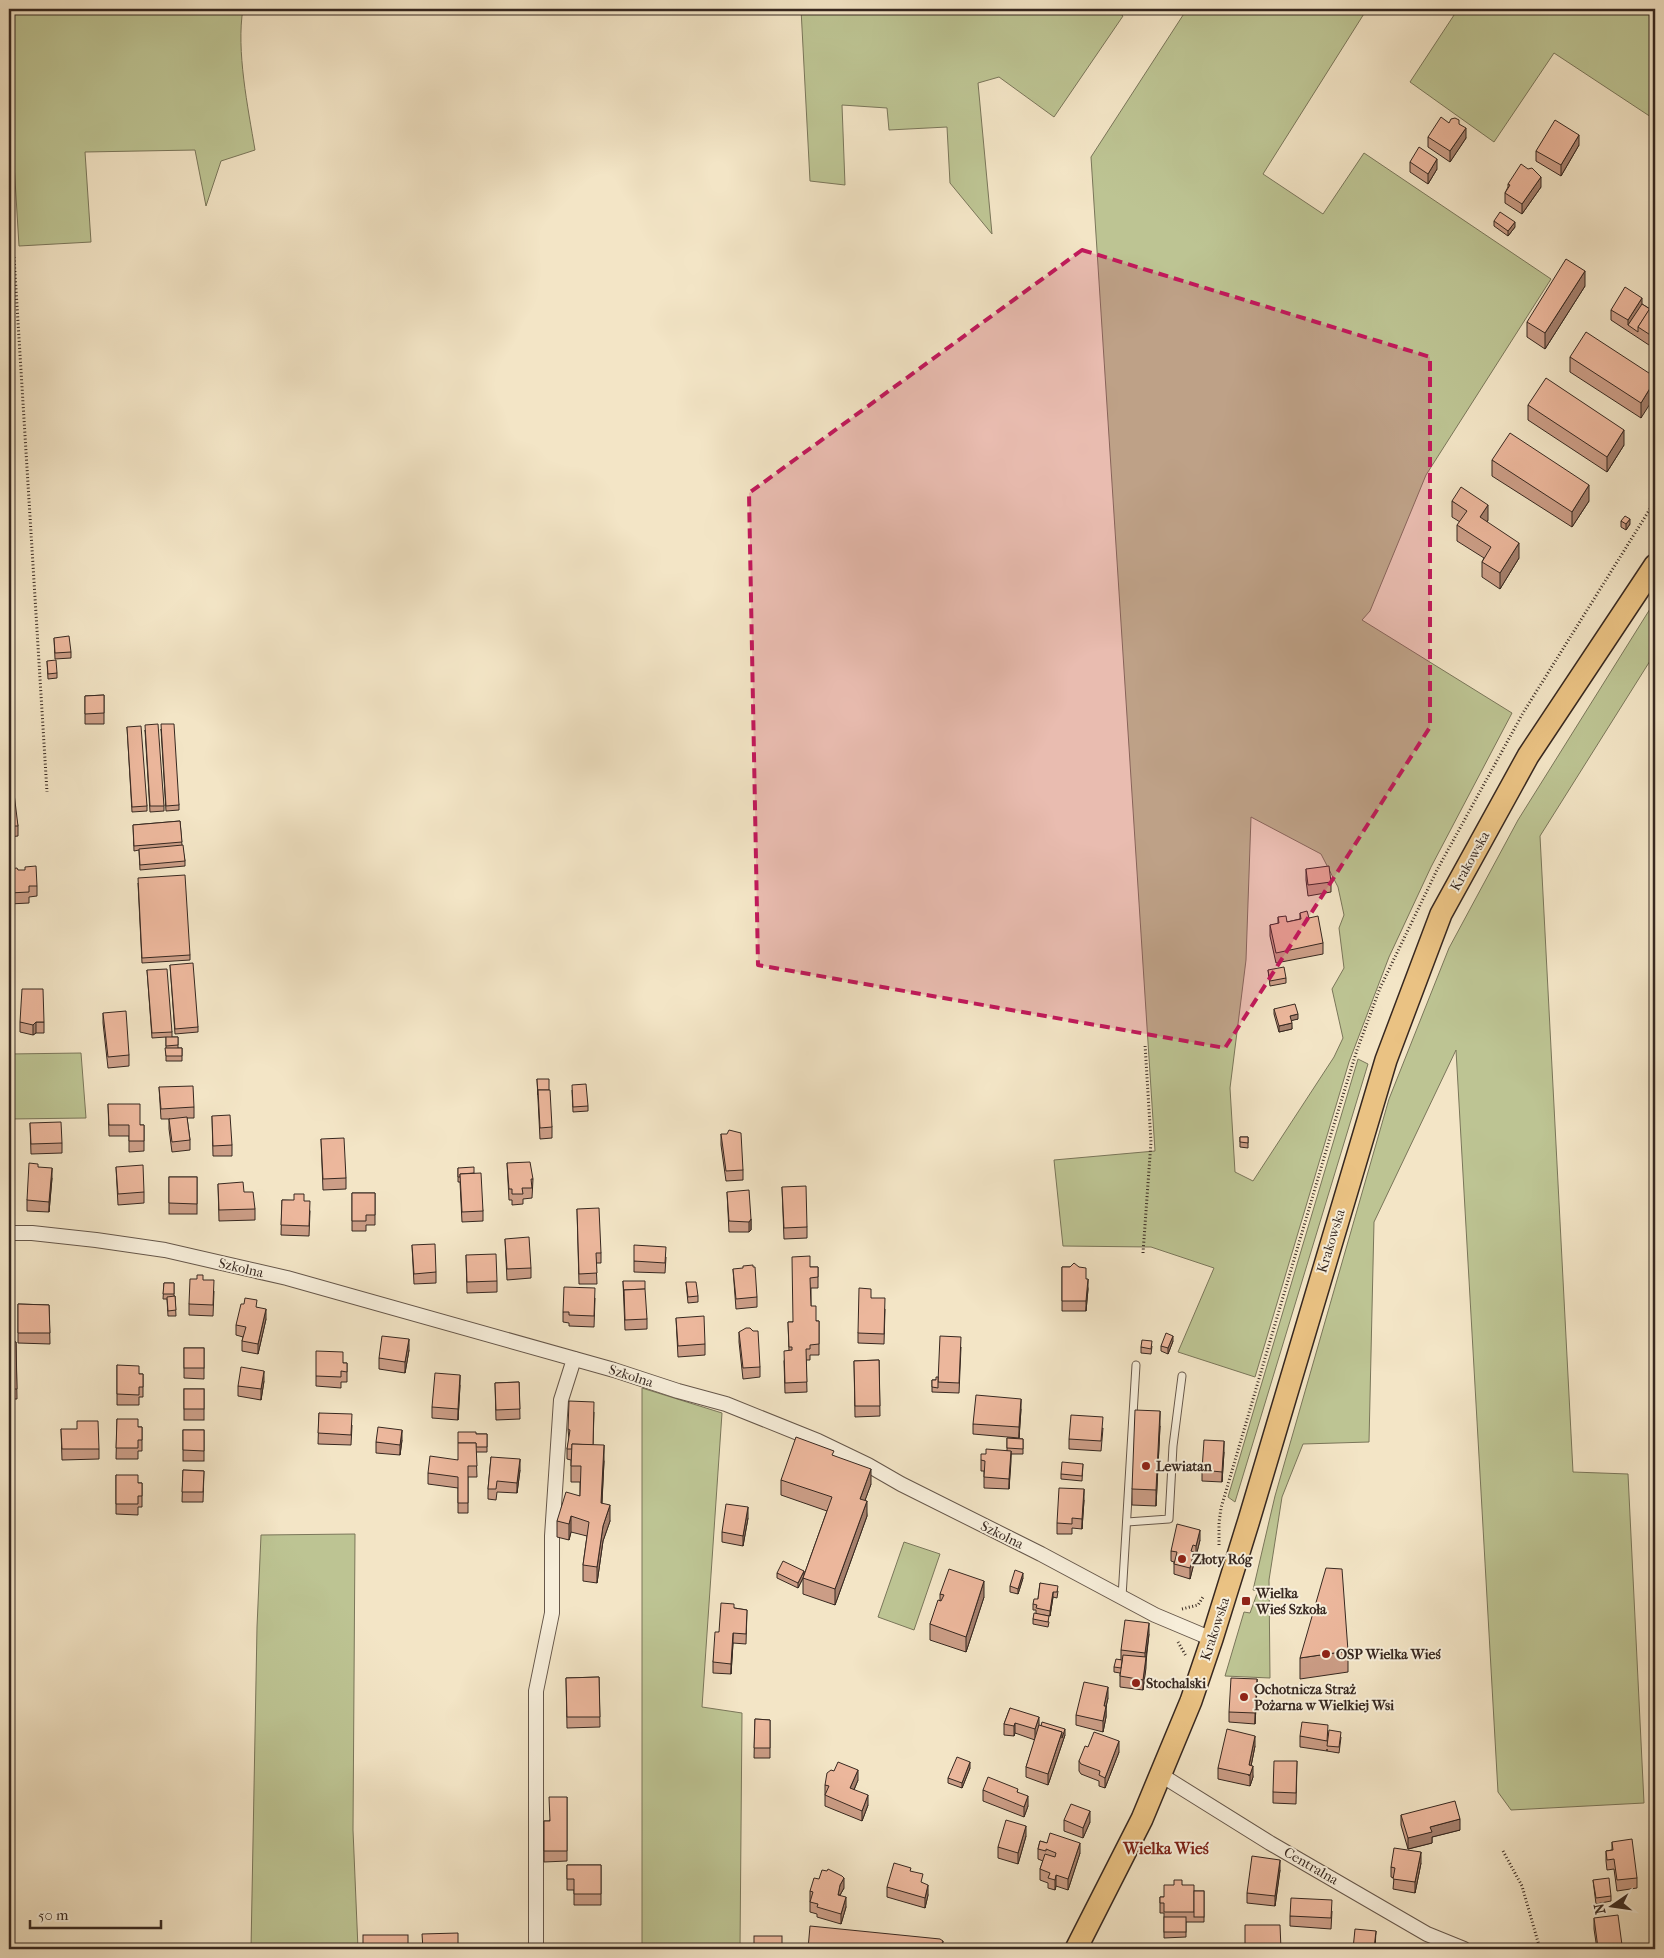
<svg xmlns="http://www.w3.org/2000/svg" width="1664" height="1958" viewBox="0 0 1664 1958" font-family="'IM FELL French Canon',serif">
<rect width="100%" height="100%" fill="#f3e5c6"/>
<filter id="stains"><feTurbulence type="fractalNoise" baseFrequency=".004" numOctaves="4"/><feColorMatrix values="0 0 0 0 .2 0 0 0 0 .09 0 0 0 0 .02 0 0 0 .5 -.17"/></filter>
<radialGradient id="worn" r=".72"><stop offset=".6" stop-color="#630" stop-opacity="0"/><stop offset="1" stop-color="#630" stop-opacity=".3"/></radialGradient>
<!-- green -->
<g fill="#bdc493" stroke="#7a765a" fill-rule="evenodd">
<path d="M9,9H243C236,50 248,108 255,150L221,161L206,206L195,150L85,152L91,242L19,246L9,80Z"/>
<polygon points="801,9 1114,9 1123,16 1054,117 999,77 978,83 992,234 950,183 947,127 889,130 887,108 842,105 845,185 810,181"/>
<path d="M1187,9H1367L1263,174L1323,214L1364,153L1551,279L1426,475L1370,611L1362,620L1512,713L1431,867L1389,957L1349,1062L1255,1377L1178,1352L1214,1268L1151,1247L1063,1246L1054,1160L1155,1151L1091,157ZM1251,817L1321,854L1338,887L1344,915L1339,928L1344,968L1332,989L1343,1038L1334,1057L1253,1181L1235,1172L1230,1088L1246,960Z"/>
<polygon points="1458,9 1655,9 1655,117 1654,119 1554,53 1494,142 1410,82"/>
<polygon points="1655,601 1655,653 1540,836 1573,1472 1628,1474 1644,1803 1511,1810 1498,1792 1456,1050 1374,1222 1369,1442 1303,1444 1282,1497 1269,1580 1270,1678 1225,1676 1244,1612 1250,1613 1258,1591 1253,1590 1275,1496 1389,1099 1449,948 1518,820"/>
<polygon points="81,1053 86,1118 9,1119 9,1054"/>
<polygon points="1358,1059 1368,1064 1235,1502 1228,1497"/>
<polygon points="642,1388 722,1413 702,1707 742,1713 740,1949 642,1949"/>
<polygon points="355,1534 353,1830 358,1949 251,1949 257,1627 261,1535"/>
<polygon points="904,1542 940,1554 914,1630 878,1617"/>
</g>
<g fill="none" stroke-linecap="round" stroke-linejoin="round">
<!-- lane casing -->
<g stroke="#66574a" stroke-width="9">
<g id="lane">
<polyline points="1127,1522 1169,1519 1173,1446 1182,1376"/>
<polyline points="1122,1597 1136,1365"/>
</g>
</g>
<!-- street casing -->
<g stroke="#66574a" stroke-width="16">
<g id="street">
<polyline points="9,1233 32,1233 96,1240 165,1250 287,1278 614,1370 678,1391 726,1404 818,1441 868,1465 901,1484 1041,1554 1155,1615 1212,1639"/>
<polyline points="1161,1775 1270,1843 1427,1934 1464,1949"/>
<polyline points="536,1949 536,1691 552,1613 552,1536 561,1400 574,1359"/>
</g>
</g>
<!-- primary casing -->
<g stroke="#372820" stroke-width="24">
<polyline id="primary" points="1076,1949 1142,1819 1191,1701 1212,1639 1249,1520 1386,1060 1441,914 1528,756 1655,565"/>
</g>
<!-- path -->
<g stroke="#372820" stroke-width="3" stroke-dasharray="1 2.5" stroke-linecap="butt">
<polyline points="14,257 47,792"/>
<polyline points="1143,1253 1151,1142 1145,1044"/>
<polyline points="1219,1545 1219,1523 1221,1508 1331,1134 1357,1050 1380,988 1437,870 1523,713 1655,501"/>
<polyline points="1182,1609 1198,1605 1203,1597"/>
<polyline points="1178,1642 1186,1656"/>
<polyline points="1503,1851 1522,1886 1540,1949"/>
</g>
<!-- lane -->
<use href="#lane" stroke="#f7eeda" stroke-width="7"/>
<!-- street -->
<use href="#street" stroke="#f7eeda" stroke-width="14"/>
<!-- primary -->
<use href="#primary" stroke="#eac283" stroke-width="21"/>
</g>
<!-- wall -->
<g fill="#cb9d86" stroke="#372820">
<polygon points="1459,124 1466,138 1450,162 1428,147 1428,137"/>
<polygon points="1579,145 1561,176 1536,161 1536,151"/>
<polygon points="1410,162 1437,169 1428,184 1410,172"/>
<polygon points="1508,184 1541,187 1522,214 1505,203 1505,193 1508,187"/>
<polygon points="1655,200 1655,212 1652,210 1652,204"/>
<polygon points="1494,221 1515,227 1508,236 1494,226"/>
<polygon points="1585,286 1545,349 1527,337 1527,322"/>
<polygon points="1642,304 1650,309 1655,307 1655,349 1611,320 1611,310"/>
<polygon points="1570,357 1655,377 1641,418 1570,372"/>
<polygon points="1528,405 1624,445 1607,472 1528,420"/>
<polygon points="1492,460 1589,501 1572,527 1492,476"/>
<polygon points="1452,501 1488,520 1487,522 1519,558 1500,589 1482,577 1482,562 1484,558 1457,541 1457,525 1460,522 1452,517"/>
<polygon points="1621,521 1630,524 1626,530 1621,527"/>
<polygon points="54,638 71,652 71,658 55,659"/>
<polygon points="47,661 57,673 57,678 48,679"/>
<polygon points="104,695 104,724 85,724 85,696"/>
<polygon points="127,727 147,806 147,811 132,812"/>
<polygon points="161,729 179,805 179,810 166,811"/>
<polygon points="145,730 164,806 164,811 150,812"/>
<polygon points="9,786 18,826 18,836 9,837"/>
<polygon points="180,821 182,845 185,861 185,866 140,870 139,850 134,851 133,825"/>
<polygon points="9,869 18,870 37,886 37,896 29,897 29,903 9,904"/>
<polygon points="1306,869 1331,882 1331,892 1308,896 1306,880"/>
<polygon points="138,883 190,955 190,960 142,963"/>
<polygon points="1300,913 1309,918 1323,943 1323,954 1276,963 1270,936 1270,925 1278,924 1278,917 1287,922 1300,919"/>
<polygon points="170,965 198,1027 198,1032 175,1034"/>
<polygon points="147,970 172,1032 172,1037 178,1037 178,1048 182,1048 182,1061 166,1061 166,1037 152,1038"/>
<polygon points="1268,970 1286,978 1286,983 1270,986"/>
<polygon points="1274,1009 1298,1019 1291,1020 1292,1029 1279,1032 1274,1014"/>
<polygon points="103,1013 129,1055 129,1066 108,1068 103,1023"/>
<polygon points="20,1022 44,1022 44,1033 36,1033 33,1035 20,1032"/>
<polygon points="537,1079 552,1127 552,1138 540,1139"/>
<polygon points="159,1087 194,1107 194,1118 187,1118 190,1140 190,1150 172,1152 169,1129 169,1119 170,1119 161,1119"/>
<polygon points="572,1090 588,1106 588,1111 573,1112"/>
<polygon points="108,1104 140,1125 144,1125 144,1151 129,1152 129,1136 109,1136"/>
<polygon points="212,1116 232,1145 232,1156 213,1156"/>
<polygon points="30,1123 62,1143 62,1153 31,1154"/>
<polygon points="721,1134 743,1170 743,1180 726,1181 721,1145"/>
<polygon points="1240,1137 1248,1137 1248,1148 1240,1147"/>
<polygon points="321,1139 346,1178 346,1189 323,1190"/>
<polygon points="507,1163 533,1179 532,1198 523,1199 523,1204 512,1205 512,1200 509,1200"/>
<polygon points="38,1167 52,1178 49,1212 27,1211 27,1200"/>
<polygon points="116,1167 144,1192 144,1203 118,1205"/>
<polygon points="458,1168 474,1173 483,1211 483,1221 462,1222 460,1182 458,1182"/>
<rect x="169" y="1177" width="28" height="37"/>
<polygon points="218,1184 244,1192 255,1209 255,1220 219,1221"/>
<polygon points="782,1187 807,1227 807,1238 784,1239"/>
<polygon points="727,1192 751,1219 751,1230 749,1232 729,1232"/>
<polygon points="352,1193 375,1193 375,1225 366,1225 366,1231 352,1231"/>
<polygon points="282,1200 304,1201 310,1211 309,1236 281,1235"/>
<polygon points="577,1209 601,1253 601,1263 596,1263 597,1284 579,1284"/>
<polygon points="505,1239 531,1268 531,1278 507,1280"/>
<polygon points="412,1245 436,1272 436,1283 414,1284"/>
<polygon points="466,1255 497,1281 497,1292 467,1293"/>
<polygon points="666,1257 665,1273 634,1272 634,1261"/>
<polygon points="810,1267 818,1267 818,1288 811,1288 811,1306 816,1321 819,1321 819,1355 810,1355 810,1360 806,1360 807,1392 785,1393 784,1361 789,1351 788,1322 793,1322"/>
<polygon points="1062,1267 1079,1267 1086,1279 1088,1289 1086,1311 1062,1311"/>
<polygon points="733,1269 757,1297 757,1307 736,1309"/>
<polygon points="203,1280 214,1291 213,1316 189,1315 189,1304"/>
<polygon points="623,1281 647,1319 647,1329 625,1330"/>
<polygon points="686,1282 698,1296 698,1302 688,1303"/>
<polygon points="164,1283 174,1283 174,1296 175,1296 176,1316 168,1316 167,1299 163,1299"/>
<polygon points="595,1298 594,1327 569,1326 569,1323 563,1322 563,1312"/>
<polygon points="871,1298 885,1309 884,1344 858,1343 858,1333"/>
<polygon points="18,1304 49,1305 50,1344 18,1343"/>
<polygon points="257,1307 266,1319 258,1354 242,1351 242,1341 243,1337 236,1335 236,1325"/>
<polygon points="676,1318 705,1344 705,1355 678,1357"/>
<polygon points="739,1332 760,1367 760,1377 743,1379 739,1342"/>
<polygon points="1173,1341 1168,1354 1161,1351 1161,1346"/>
<polygon points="9,1342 16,1342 17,1399 9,1399"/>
<polygon points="1152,1346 1151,1354 1141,1353 1141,1347"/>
<polygon points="961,1347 959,1393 932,1392 932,1380 936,1380"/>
<polygon points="184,1348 204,1348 204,1379 184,1378"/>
<polygon points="409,1350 405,1373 379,1369 379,1358"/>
<polygon points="879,1360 880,1416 855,1417 854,1361"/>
<polygon points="343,1363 347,1363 347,1382 341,1382 341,1388 316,1386 316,1376"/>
<polygon points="117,1365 139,1374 143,1374 143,1397 139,1397 139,1405 117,1405"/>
<polygon points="264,1381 261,1400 238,1396 238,1386"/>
<polygon points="519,1382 520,1419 496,1420 495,1383"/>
<polygon points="460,1385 458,1420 432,1418 432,1407"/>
<rect x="184" y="1389" width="20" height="31"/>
<polygon points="1021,1409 1019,1438 973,1434 973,1424"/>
<polygon points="594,1412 593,1445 604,1461 602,1503 610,1521 603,1541 597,1583 583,1581 583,1565 587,1536 571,1532 569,1540 557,1537 557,1521 580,1496 580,1482 571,1482 571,1460 567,1459 567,1449 569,1440 568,1429"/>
<polygon points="319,1413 352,1425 351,1445 318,1444"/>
<polygon points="117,1419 138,1427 142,1427 142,1451 138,1451 138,1459 116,1459"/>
<polygon points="1160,1426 1156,1506 1132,1505 1132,1489"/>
<polygon points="1103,1428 1101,1451 1069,1449 1069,1439"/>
<polygon points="61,1429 99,1449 99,1459 62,1460"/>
<rect x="183" y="1430" width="21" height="31"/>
<polygon points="476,1434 487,1434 487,1452 476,1452 477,1477 468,1477 468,1513 458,1513 458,1488 428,1484 428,1473 458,1460"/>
<polygon points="1007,1438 1023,1439 1023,1454 1011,1454 1009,1489 984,1488 984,1471 981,1471 981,1460 986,1454 1007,1451"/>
<polygon points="402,1440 400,1455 376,1453 376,1442"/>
<polygon points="1224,1452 1222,1482 1202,1481 1202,1470"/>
<polygon points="834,1456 871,1484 865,1500 867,1516 835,1605 803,1594 803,1578 827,1511 781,1495 781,1480"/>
<polygon points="491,1457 520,1470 517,1493 497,1492 496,1500 488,1499 488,1489"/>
<polygon points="1083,1464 1082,1481 1061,1479 1061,1474"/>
<polygon points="183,1470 204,1471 203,1502 182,1502"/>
<polygon points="116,1475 138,1483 142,1483 142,1507 138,1507 138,1515 116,1514"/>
<polygon points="1084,1500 1082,1529 1072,1528 1072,1534 1057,1534 1057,1523"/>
<polygon points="748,1518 743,1546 722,1542 722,1532"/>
<polygon points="1200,1540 1196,1556 1194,1556 1194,1563 1190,1579 1174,1574 1174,1562 1171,1561 1171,1551"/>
<polygon points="777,1573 804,1576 798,1588 777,1578"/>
<polygon points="1023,1578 1018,1594 1010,1592 1010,1586"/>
<polygon points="1040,1583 1058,1591 1057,1598 1053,1597 1050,1616 1037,1614 1049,1622 1048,1627 1033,1624 1033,1619 1036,1614 1036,1610 1033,1610 1033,1604 1038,1599"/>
<polygon points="940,1594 984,1597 966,1652 930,1640 930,1624 940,1601"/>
<polygon points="734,1608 747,1610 746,1644 733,1643 731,1674 713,1673 713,1662 719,1632"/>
<polygon points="1149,1634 1143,1690 1120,1687 1120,1673 1114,1672 1114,1667 1121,1659 1121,1650"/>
<polygon points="1348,1651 1348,1672 1300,1679 1300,1658"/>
<polygon points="599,1677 600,1727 567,1728 566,1678"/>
<polygon points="1257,1689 1255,1724 1229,1722 1229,1712"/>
<polygon points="1108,1698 1106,1706 1106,1717 1103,1732 1076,1725 1076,1715"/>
<polygon points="1010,1708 1039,1727 1065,1735 1048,1785 1026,1777 1026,1767 1035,1740 1015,1733 1014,1736 1004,1735 1004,1724"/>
<polygon points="755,1719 770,1720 770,1758 754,1758"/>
<polygon points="1328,1735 1341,1737 1339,1753 1327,1751 1327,1749 1327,1751 1300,1747 1300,1736"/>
<polygon points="1255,1746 1251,1766 1253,1777 1250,1786 1218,1779 1218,1768"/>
<polygon points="1088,1747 1119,1752 1105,1788 1099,1786 1099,1781 1081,1774 1079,1771 1079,1761"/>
<polygon points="1297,1761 1296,1804 1273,1803 1273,1792"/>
<polygon points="970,1768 962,1788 948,1783 948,1778"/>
<polygon points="858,1780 854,1790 868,1805 862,1821 825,1806 825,1785"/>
<polygon points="983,1790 1018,1792 1028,1806 1024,1817 983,1801"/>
<polygon points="567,1797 567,1861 544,1862 544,1821 549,1821"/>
<polygon points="1401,1815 1460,1830 1432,1837 1432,1843 1408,1849 1401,1825"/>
<polygon points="1064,1820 1090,1822 1083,1838 1064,1831"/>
<polygon points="1026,1836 1018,1864 998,1858 998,1847"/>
<polygon points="1040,1841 1080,1853 1068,1890 1056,1886 1055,1890 1048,1888 1048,1883 1040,1880 1040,1869 1043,1861 1038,1859 1038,1849"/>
<polygon points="1612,1842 1637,1878 1637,1888 1617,1891 1614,1869 1607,1870 1606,1861 1606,1851 1612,1850"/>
<polygon points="1421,1863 1415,1893 1393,1889 1394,1878 1391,1877 1391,1867"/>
<polygon points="567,1865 601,1865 601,1905 574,1905 574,1890 567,1890"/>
<polygon points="1280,1870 1275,1906 1247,1903 1247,1893"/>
<polygon points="1593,1880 1611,1896 1611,1901 1596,1904"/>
<polygon points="923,1883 928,1895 925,1908 887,1897 887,1887"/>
<polygon points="1182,1885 1194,1891 1204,1891 1204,1922 1186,1922 1186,1937 1164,1938 1164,1913 1160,1913 1160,1897 1164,1897"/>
<polygon points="844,1888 840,1895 846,1907 841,1924 817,1917 817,1914 810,1912 810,1891"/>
<polygon points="1332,1911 1331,1929 1290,1926 1290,1916"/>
<polygon points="1594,1918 1622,1945 1622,1949 1597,1949 1594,1929"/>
</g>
<!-- shaded-wall -->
<g fill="#a5806d" stroke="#372820">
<polygon points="1466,128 1466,138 1450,162 1450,151"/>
<polygon points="1579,135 1579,145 1561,176 1561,165"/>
<polygon points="1437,159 1437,169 1428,184 1428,174"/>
<polygon points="1541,177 1541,187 1522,214 1522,204"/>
<polygon points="1515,222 1515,227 1508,236 1508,231"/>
<polygon points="1585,271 1585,286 1545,349 1545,333"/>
<polygon points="1642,298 1642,309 1628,325 1628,320"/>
<polygon points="1655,380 1655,396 1641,418 1641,403"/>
<polygon points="1624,430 1624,445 1607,472 1607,457"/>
<polygon points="1589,485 1589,501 1572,527 1572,512"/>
<polygon points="1488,505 1488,520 1480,533 1480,517"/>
<polygon points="1630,519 1630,524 1626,530 1626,524"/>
<polygon points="1519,543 1519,558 1500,589 1500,573"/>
<polygon points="1298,1014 1298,1019 1290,1021 1290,1016"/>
<polygon points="36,1022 36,1033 33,1035 33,1025"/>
<polygon points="1292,1023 1292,1029 1279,1032 1279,1026"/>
<polygon points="52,1168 52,1178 49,1212 49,1202"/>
<polygon points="751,1219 751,1230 749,1232 749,1222"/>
<polygon points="1088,1279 1088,1289 1086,1311 1086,1301"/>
<polygon points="266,1309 266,1319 258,1354 258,1344"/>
<polygon points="1173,1336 1173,1341 1168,1354 1168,1348"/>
<polygon points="409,1339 409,1350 405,1373 405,1362"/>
<polygon points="264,1371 264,1381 261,1400 261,1389"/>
<polygon points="460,1375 460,1385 458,1420 458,1409"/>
<polygon points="1021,1399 1021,1409 1019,1438 1019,1427"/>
<polygon points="1160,1411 1160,1426 1156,1506 1156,1490"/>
<polygon points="402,1430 402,1440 400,1455 400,1445"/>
<polygon points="1224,1441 1224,1452 1222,1482 1222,1472"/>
<polygon points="604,1445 604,1461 601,1518 601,1503"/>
<polygon points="1011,1451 1011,1462 1009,1489 1009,1479"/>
<polygon points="520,1459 520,1470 517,1493 517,1483"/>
<polygon points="871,1469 871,1484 860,1514 860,1499"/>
<polygon points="1084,1489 1084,1500 1082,1529 1082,1519"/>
<polygon points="867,1501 867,1516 835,1605 835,1589"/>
<polygon points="610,1505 610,1521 603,1541 597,1583 597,1567 603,1526"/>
<polygon points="748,1507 748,1518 743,1546 743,1536"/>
<polygon points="571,1516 571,1532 569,1540 569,1524"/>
<polygon points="1200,1530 1200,1540 1196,1556 1196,1546"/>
<polygon points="1194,1552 1194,1563 1190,1579 1190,1568"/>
<polygon points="804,1571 804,1576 798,1588 798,1583"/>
<polygon points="1023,1573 1023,1578 1018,1594 1018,1589"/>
<polygon points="984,1581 984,1597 966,1652 966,1637"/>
<polygon points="1053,1592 1053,1597 1050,1616 1050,1611"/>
<polygon points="1149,1623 1149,1634 1145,1664 1145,1653"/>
<polygon points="733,1633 733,1643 731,1674 731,1664"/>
<polygon points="1146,1657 1146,1668 1143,1690 1143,1680"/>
<polygon points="1257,1679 1257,1689 1255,1724 1255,1713"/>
<polygon points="1108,1687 1108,1698 1104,1716 1104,1706"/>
<polygon points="1106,1706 1106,1717 1103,1732 1103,1721"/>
<polygon points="1039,1717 1039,1728 1035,1740 1035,1729"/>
<polygon points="1015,1723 1015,1733 1014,1736 1014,1726"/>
<polygon points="1065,1729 1065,1735 1048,1785 1048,1774 1062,1732"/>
<polygon points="1255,1736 1255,1746 1249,1776 1249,1765"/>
<polygon points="1119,1741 1119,1752 1105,1788 1105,1778"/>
<polygon points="970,1762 970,1768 962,1788 962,1783"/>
<polygon points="1253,1766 1253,1777 1250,1786 1250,1775"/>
<polygon points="858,1770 858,1780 850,1799 850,1788"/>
<polygon points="868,1795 868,1805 862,1821 862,1811"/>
<polygon points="1028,1796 1028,1806 1024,1817 1024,1807"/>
<polygon points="1090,1811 1090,1822 1083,1838 1083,1828"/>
<polygon points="1460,1819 1460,1830 1432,1837 1432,1843 1408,1849 1408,1838 1430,1827"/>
<polygon points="1026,1826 1026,1836 1018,1864 1018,1853"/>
<polygon points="1080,1843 1080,1853 1068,1890 1068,1879"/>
<polygon points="1421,1852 1421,1863 1415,1893 1415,1882"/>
<polygon points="1280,1860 1280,1870 1275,1906 1275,1896"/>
<polygon points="1056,1875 1056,1886 1055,1890 1055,1880"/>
<polygon points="844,1878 844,1888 840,1895 838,1895 840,1885"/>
<polygon points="928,1885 928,1895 925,1908 925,1898"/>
<polygon points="846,1897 846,1907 841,1924 841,1914"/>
<polygon points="1376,1931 1375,1949 1374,1949"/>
<polygon points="943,1941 943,1949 939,1949"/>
</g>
<!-- building -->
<g fill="#ecb79c" stroke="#372820">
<polygon points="1441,117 1449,123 1451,119 1455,118 1459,120 1459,124 1466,128 1450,151 1428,137"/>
<polygon points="1555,120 1579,135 1561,165 1536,151"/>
<polygon points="1419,147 1437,159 1428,174 1410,162"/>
<polygon points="1521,164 1528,169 1532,168 1541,177 1522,204 1505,193 1510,185 1508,184"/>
<polygon points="1655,200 1655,207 1652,204"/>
<polygon points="1500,212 1515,222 1508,231 1494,221"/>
<polygon points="1566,259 1585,271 1545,333 1527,322"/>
<polygon points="1625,287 1642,298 1628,320 1611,310"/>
<polygon points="1642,304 1650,309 1638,327 1638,332 1628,325"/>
<polygon points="1652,305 1655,307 1655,338 1638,327"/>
<polygon points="1586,332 1655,377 1655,380 1641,403 1570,357"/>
<polygon points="1546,378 1624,430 1607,457 1528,405"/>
<polygon points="1510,433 1589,485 1572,512 1492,460"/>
<polygon points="1461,487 1488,505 1480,517 1519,543 1500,573 1482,562 1491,547 1457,525 1467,511 1452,501"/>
<polygon points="1625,516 1630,519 1626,524 1621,521"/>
<polygon points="69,636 71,652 55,653 54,638"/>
<polygon points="56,660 57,673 48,674 47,661"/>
<polygon points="104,695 104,713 85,714 85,696"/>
<polygon points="158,724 164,806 150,806 145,725"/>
<polygon points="161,724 174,724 179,805 166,806"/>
<polygon points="141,726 147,806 132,807 127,727"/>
<polygon points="13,785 18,826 9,826 9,786"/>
<polygon points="180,821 182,842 134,846 133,825"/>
<polygon points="183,845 185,861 140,865 139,849"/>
<polygon points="36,866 37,886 29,886 29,892 9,893 9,869 17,868 18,870 25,870 25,867"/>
<polygon points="1329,866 1331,882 1308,885 1306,869"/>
<polygon points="185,875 190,955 142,958 138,878"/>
<polygon points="1307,911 1309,918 1318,916 1323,943 1276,953 1270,925 1279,923 1278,917 1286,916 1287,922 1301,919 1300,913"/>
<polygon points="193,963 198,1027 175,1029 170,965"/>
<polygon points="1284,967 1286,978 1270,981 1268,970"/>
<polygon points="167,969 172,1032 152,1033 147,970"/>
<polygon points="22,989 43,989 44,1022 36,1022 33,1025 20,1022"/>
<polygon points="1295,1004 1298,1014 1290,1016 1292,1023 1279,1026 1274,1009"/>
<polygon points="126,1011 129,1055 108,1057 103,1013"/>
<polygon points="166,1037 178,1037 178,1045 166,1046"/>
<polygon points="165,1048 182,1048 182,1056 166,1056"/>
<polygon points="537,1079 549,1079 549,1090 538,1090 538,1095"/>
<polygon points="586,1084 588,1106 573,1107 572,1085"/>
<polygon points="193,1086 194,1107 161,1109 159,1087"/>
<polygon points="538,1090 550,1090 552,1127 540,1128"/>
<polygon points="108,1104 140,1104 140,1125 144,1125 144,1141 129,1141 129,1125 109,1125"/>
<polygon points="230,1115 232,1145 213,1146 212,1116"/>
<polygon points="187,1117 190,1140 172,1142 169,1119"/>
<polygon points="61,1122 62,1143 31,1144 30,1123"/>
<polygon points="729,1130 741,1133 743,1170 726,1171 721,1134 727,1134"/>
<polygon points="1240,1137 1248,1137 1248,1143 1240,1142"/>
<polygon points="344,1138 346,1178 323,1179 321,1139"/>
<polygon points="530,1162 533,1179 531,1179 532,1188 522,1188 523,1194 512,1194 512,1189 509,1189 507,1163"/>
<polygon points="29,1163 38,1164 38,1167 52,1168 49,1202 27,1200"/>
<polygon points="143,1165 144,1192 118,1194 116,1167"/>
<polygon points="474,1167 474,1173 460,1174 460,1177 458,1177 458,1168"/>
<polygon points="481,1173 483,1211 462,1212 460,1174"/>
<polygon points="169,1177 197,1177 197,1204 169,1203"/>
<polygon points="243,1182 244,1192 253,1192 255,1209 219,1210 218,1184"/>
<polygon points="806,1186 807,1227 784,1228 782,1187"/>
<polygon points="749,1190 751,1219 749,1222 729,1221 727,1192"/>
<polygon points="352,1193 375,1193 375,1215 366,1215 366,1221 352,1221"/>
<polygon points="294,1194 304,1194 304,1201 310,1201 309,1226 281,1225 282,1200 294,1200"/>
<polygon points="599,1208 601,1253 596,1253 597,1273 579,1274 577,1209"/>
<polygon points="529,1237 531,1268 507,1269 505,1239"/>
<polygon points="435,1244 436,1272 414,1274 412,1245"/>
<polygon points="634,1245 666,1247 665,1263 634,1261"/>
<polygon points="496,1254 497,1281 467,1282 466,1255"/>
<polygon points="810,1256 810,1267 818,1267 818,1277 810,1278 811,1306 816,1306 816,1321 819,1321 819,1344 810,1345 810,1349 806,1349 807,1382 785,1383 784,1351 792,1350 792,1347 789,1347 788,1322 793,1322 792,1257"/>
<polygon points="1074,1263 1079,1267 1086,1268 1086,1279 1088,1279 1086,1301 1062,1301 1062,1267 1070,1267"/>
<polygon points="753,1265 753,1267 755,1267 757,1297 736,1299 733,1269 743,1268 743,1266"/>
<polygon points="197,1275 203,1275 203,1280 214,1280 213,1305 189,1304 190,1279 197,1279"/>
<polygon points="623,1281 645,1281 645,1289 624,1290 624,1296"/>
<polygon points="686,1282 696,1282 698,1296 688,1297"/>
<polygon points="164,1283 174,1283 174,1294 163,1294"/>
<polygon points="564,1287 595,1288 594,1316 569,1315 569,1312 563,1312"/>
<polygon points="859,1288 871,1289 871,1298 885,1298 884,1334 858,1333"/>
<polygon points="645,1289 647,1319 625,1320 624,1290"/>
<polygon points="175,1296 176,1310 168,1311 167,1297"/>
<polygon points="245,1298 257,1300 256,1307 266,1309 258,1344 242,1341 246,1327 236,1325 241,1304 244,1304"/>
<polygon points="18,1304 49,1305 50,1333 18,1333"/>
<polygon points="704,1316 705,1344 678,1346 676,1318"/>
<polygon points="746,1328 750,1328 753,1331 758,1331 760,1367 743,1368 739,1332"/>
<polygon points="1166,1333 1173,1336 1168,1348 1161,1346"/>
<polygon points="382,1336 409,1339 405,1362 379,1358"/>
<polygon points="940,1336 961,1337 959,1383 938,1382"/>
<polygon points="1142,1340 1152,1341 1151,1349 1141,1347"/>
<polygon points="9,1342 16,1342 17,1389 9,1389"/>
<rect x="184" y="1348" width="20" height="20"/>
<polygon points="316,1351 343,1352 343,1363 347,1363 347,1372 341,1371 341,1377 316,1376"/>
<polygon points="879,1360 880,1406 855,1406 854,1361"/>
<polygon points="117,1365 139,1366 139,1374 143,1374 143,1387 139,1387 139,1395 117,1394"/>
<polygon points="241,1367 264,1371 261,1389 238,1386"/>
<polygon points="435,1373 460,1375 458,1409 432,1407"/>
<polygon points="936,1377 938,1377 938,1388 932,1387 932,1380 936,1380"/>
<polygon points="519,1382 520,1409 496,1410 495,1383"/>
<rect x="184" y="1389" width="20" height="20"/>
<polygon points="976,1395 1021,1399 1019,1427 973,1424"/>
<polygon points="569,1401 594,1402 593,1445 572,1444 572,1449 567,1449 570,1430 568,1429"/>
<polygon points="1135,1410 1160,1411 1156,1490 1132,1489"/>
<polygon points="319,1413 352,1414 351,1435 318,1433"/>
<polygon points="1071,1415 1103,1417 1101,1441 1069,1439"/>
<polygon points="117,1419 138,1419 138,1427 142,1427 142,1440 138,1440 138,1448 116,1448"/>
<polygon points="77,1421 98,1421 99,1449 62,1449 61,1429 77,1429"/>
<polygon points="378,1427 402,1430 400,1445 376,1442"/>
<polygon points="183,1430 204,1430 204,1451 183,1450"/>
<polygon points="458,1432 476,1432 476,1434 487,1434 487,1447 476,1447 476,1443 458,1443"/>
<polygon points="796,1437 834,1451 832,1455 871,1469 860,1499 867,1501 835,1589 803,1578 832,1497 781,1480"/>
<polygon points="1007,1438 1023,1439 1023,1449 1007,1448"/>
<polygon points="1204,1440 1224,1441 1222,1472 1202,1470"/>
<polygon points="458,1443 476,1443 477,1466 468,1466 468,1503 458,1503 458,1477 428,1473 430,1456 458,1460"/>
<polygon points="572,1444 604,1445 601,1503 610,1505 603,1526 597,1567 583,1565 589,1522 571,1516 569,1524 557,1521 566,1492 580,1496 581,1466 571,1466"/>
<polygon points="986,1449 1011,1451 1009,1479 984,1477 985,1461 981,1460 981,1454 986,1454"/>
<polygon points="491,1457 520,1459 517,1483 497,1481 496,1489 488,1489"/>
<polygon points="1062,1462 1083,1464 1082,1476 1061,1474"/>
<polygon points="183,1470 204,1471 203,1492 182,1492"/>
<polygon points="116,1475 138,1475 138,1483 142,1483 142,1496 138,1496 138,1504 116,1504"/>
<polygon points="1059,1488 1084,1489 1082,1519 1072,1518 1072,1524 1057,1523"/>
<polygon points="726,1504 748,1507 743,1536 722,1532"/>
<polygon points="1177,1524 1200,1530 1196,1546 1193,1545 1191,1551 1194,1552 1190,1568 1174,1564 1177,1552 1171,1551"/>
<polygon points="783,1561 804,1571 798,1583 777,1573"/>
<polygon points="1326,1568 1342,1569 1348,1651 1300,1658"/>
<polygon points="949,1569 984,1581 966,1637 930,1624 938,1600 941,1601 944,1595 940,1594"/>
<polygon points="1015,1570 1023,1573 1018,1589 1010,1586"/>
<polygon points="1040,1583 1058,1586 1057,1592 1053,1592 1050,1611 1036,1608 1037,1605 1033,1604 1034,1599 1038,1599"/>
<polygon points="721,1603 734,1604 734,1608 747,1610 746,1634 733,1633 731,1664 713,1662 715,1632 719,1632"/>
<polygon points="1034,1613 1049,1616 1048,1622 1033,1619"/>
<polygon points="1125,1620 1149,1623 1145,1653 1121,1650"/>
<polygon points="1123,1655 1146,1657 1143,1680 1120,1676"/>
<polygon points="1116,1659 1122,1660 1121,1668 1114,1667"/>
<polygon points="599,1677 600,1717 567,1717 566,1678"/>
<polygon points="1231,1678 1257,1679 1255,1713 1229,1712"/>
<polygon points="1084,1682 1108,1687 1104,1706 1106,1706 1103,1721 1076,1715"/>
<polygon points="1010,1708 1039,1717 1035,1729 1015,1723 1014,1726 1004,1724"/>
<polygon points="755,1719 770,1720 770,1748 754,1748"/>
<polygon points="1042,1722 1065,1729 1062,1738 1062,1732 1041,1726"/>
<polygon points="1302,1722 1328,1725 1327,1741 1300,1736"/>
<polygon points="1039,1725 1062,1732 1048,1774 1026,1767"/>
<polygon points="1227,1729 1255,1736 1249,1765 1253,1766 1250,1775 1218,1768"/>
<polygon points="1329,1730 1341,1732 1339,1747 1327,1746"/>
<polygon points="1094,1732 1119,1741 1105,1778 1099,1775 1100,1771 1081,1764 1079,1761 1085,1746 1088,1747"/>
<polygon points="957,1757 970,1762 962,1783 948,1778"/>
<polygon points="1274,1761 1297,1761 1296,1793 1273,1792"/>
<polygon points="838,1762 858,1770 850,1788 868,1795 862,1811 825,1795 829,1786 825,1785 827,1773 831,1770 834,1771"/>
<polygon points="988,1777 1018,1789 1017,1792 1028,1796 1024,1807 983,1790"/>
<polygon points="549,1797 567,1797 567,1851 544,1851 544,1821 550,1821"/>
<polygon points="1455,1801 1460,1819 1430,1827 1432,1832 1408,1838 1401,1815"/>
<polygon points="1071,1804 1090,1811 1083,1828 1064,1820"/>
<polygon points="1006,1820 1026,1826 1018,1853 998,1847"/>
<polygon points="1050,1833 1080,1843 1068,1879 1056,1875 1055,1880 1048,1878 1050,1873 1040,1869 1045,1854 1055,1857 1056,1853 1046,1849 1046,1851 1038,1849 1040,1841 1047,1843"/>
<polygon points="1632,1839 1637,1878 1617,1880 1614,1859 1607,1860 1606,1851 1613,1850 1612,1842"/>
<polygon points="1394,1848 1421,1852 1415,1882 1393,1879 1395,1868 1391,1867"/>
<polygon points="1252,1856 1280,1860 1275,1896 1247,1893"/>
<polygon points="894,1863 911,1868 910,1871 923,1874 921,1882 928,1885 925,1898 887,1887"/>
<polygon points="567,1865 601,1865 601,1894 574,1894 574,1879 567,1879"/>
<polygon points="828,1869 842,1876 844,1878 840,1885 838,1895 846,1897 841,1914 817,1907 818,1904 810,1902 813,1892 810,1891 814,1878 819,1879 822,1870 827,1871"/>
<polygon points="1609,1878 1611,1896 1596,1898 1593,1880"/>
<polygon points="1174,1880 1182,1880 1182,1885 1194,1885 1194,1912 1164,1912 1164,1903 1160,1903 1160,1897 1164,1897 1164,1885 1174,1885"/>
<rect x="1194" y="1891" width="10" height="26"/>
<polygon points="1291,1898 1332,1900 1331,1918 1290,1916"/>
<polygon points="1618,1915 1622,1945 1598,1948 1594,1918"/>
<rect x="1164" y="1917" width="22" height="15"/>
<polygon points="1245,1925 1280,1925 1281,1949 1245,1949"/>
<polygon points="810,1926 940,1939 943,1941 939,1949 808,1949"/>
<polygon points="1355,1929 1376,1931 1374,1949 1353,1949"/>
<polygon points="458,1933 458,1949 423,1949 422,1934"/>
<rect x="363" y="1935" width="45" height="14"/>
<rect x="754" y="1936" width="28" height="13"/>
</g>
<!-- marked area -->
<path fill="#c2185b" fill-opacity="0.2" stroke="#c2185b" stroke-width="4" stroke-dasharray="10 6" stroke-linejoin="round" d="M1082,250L1430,357V727L1225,1048L758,965L749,493Z"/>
<!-- markers -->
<g fill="#8f2418" stroke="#f7eeda" stroke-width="2">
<circle cx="1146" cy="1466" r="5"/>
<circle cx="1182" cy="1559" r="5"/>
<rect x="1241" y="1596" width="10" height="10" rx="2.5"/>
<circle cx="1326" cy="1654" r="5"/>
<circle cx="1136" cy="1683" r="5"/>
<circle cx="1244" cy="1697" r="5"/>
</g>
<g text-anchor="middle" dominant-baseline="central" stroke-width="4" stroke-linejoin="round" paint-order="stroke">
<!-- street labels -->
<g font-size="14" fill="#372820" stroke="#f7eeda">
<text transform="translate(1470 861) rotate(-61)">Krakowska</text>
<text transform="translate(1331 1241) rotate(-73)">Krakowska</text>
<text transform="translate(241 1268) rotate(13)">Szkolna</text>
<text transform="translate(631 1376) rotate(18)">Szkolna</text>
<text transform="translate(1002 1535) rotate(26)">Szkolna</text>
<text transform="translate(1215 1629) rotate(-72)">Krakowska</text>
<text transform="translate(1311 1866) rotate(30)">Centralna</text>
</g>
<!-- poi labels -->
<g font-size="14" font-weight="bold" fill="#372820" stroke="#f7eeda" text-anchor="start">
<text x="1156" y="1466">Lewiatan</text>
<text x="1192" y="1559">Złoty Róg</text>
<text x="1256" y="1593">Wielka<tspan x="1256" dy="16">Wieś Szkoła</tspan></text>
<text x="1336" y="1654">OSP Wielka Wieś</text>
<text x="1146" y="1683">Stochalski</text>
<text x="1254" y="1689">Ochotnicza Straż<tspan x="1254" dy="16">Pożarna w Wielkiej Wsi</tspan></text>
</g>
<!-- quarter labels -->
<g font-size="16" font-weight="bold" fill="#7a1f14" stroke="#f7eeda">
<text x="1166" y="1848">Wielka Wieś</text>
</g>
</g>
<!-- margin -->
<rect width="1664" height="1958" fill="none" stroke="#f3e5c6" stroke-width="30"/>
<rect x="10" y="10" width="1644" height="1938" fill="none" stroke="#372820" stroke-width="2.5"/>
<rect x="15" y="15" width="1634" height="1928" fill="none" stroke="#372820"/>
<!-- north arrow -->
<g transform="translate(1612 1906) rotate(257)" stroke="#f7eeda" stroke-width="4" paint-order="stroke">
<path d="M0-4L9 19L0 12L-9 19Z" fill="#372820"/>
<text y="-8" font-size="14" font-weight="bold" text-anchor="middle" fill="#372820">N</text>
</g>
<!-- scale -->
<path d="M30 1920v8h131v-8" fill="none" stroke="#372820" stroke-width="2.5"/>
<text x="38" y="1920" font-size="15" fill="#372820" stroke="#f7eeda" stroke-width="4" paint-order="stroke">50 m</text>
<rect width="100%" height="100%" filter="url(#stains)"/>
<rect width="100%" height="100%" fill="url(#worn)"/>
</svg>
